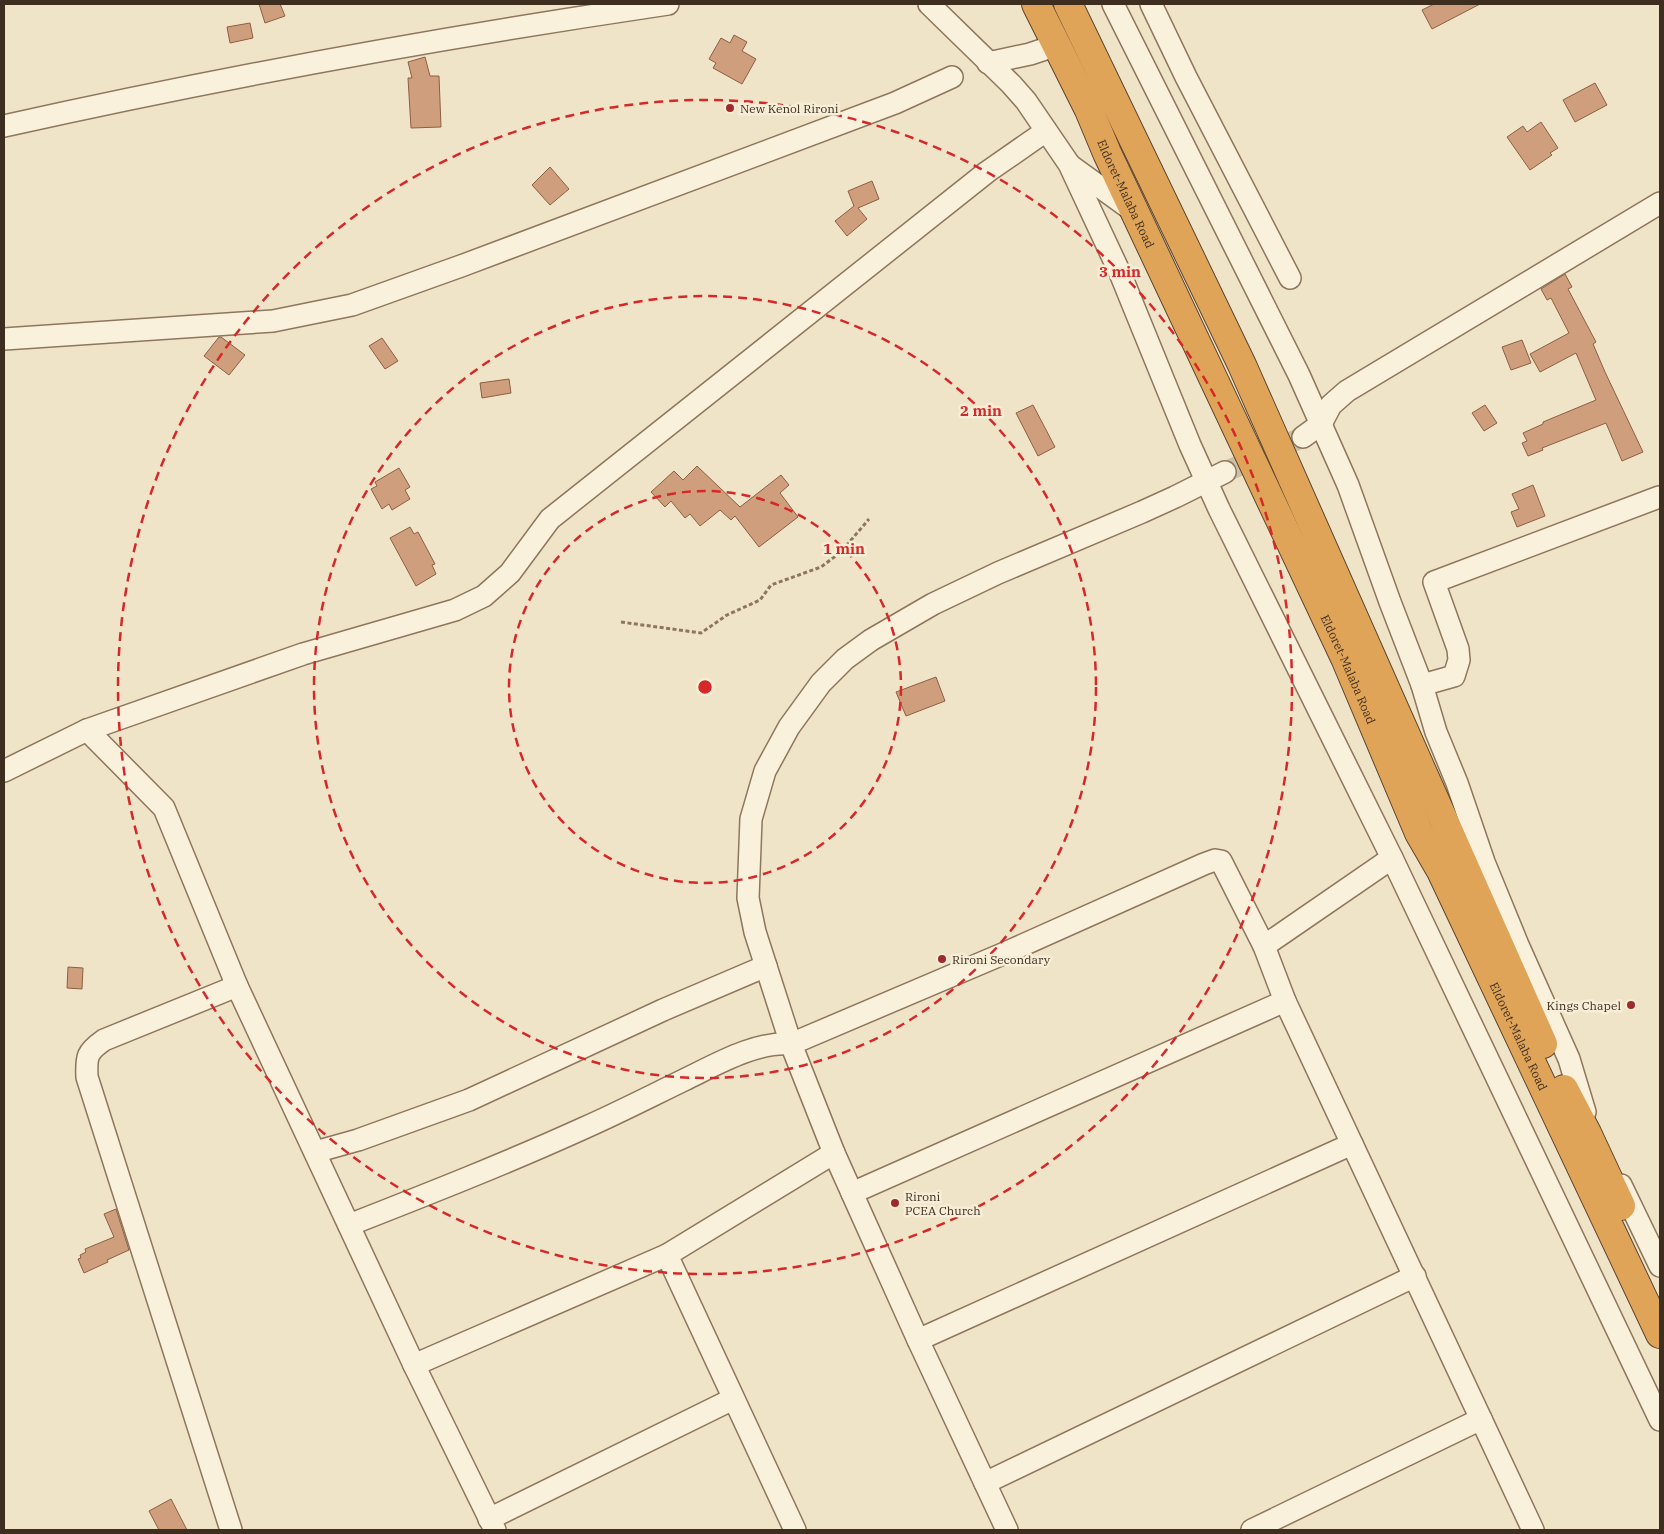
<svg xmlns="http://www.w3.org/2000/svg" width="1664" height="1534" viewBox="0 0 1664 1534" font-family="'IBM Plex Serif',serif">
<rect width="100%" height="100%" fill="#f0e4c8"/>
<!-- building -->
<g fill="#cf9f7d" stroke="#8d5f41">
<polygon points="259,4 280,4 285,16 265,23"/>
<polygon points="1434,4 1480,4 1432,29 1422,10"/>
<polygon points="250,23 253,38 230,43 227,27"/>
<polygon points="734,35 747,42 742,51 756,59 742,84 713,68 716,63 709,59 721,38 730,43"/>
<polygon points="425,57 430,76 439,76 441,127 411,128 408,78 412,78 408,62"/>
<polygon points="1595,83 1607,105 1575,122 1563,100"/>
<polygon points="1541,122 1558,148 1550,153 1552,155 1530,170 1507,137 1523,126 1527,132"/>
<polygon points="550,167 569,189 550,205 532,185"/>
<polygon points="872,181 879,199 858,208 867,219 847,236 835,221 854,206 848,191"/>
<polygon points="1565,274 1572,287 1568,289 1596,342 1593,344 1605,372 1643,452 1622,461 1606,423 1542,448 1543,450 1528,456 1522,443 1527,441 1523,433 1543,424 1543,422 1596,400 1576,353 1540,372 1530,354 1569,333 1551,298 1547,300 1541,289"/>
<polygon points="219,337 221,337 245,355 229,375 204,356"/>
<polygon points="382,338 398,361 385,369 369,346"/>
<polygon points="1522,340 1531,363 1511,370 1502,347"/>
<polygon points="509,379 511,393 482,398 480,383"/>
<polygon points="1033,405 1055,447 1038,456 1016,413"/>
<polygon points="1485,405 1497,423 1484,431 1472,413"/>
<polygon points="697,466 740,507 781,475 789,485 780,493 798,517 759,547 735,516 731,520 720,510 700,526 690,514 685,518 671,501 665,507 651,492 674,471 683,480"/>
<polygon points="399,468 410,487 405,490 410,499 392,510 389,504 382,509 371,489 377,486 375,482"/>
<polygon points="1533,485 1545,516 1517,527 1511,512 1519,509 1512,494"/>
<polygon points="410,527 414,534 418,532 435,564 432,565 436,574 416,586 390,538"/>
<polygon points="936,677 945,701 906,716 896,692"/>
<polygon points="68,967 83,968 82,989 67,988"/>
<polygon points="116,1209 129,1250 107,1260 108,1262 84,1273 78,1259 81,1258 80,1255 86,1252 85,1249 114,1237 104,1214"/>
<polygon points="171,1499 187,1530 159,1530 149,1511"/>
</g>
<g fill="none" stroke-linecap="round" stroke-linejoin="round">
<!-- minor-tunnel -->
<polyline stroke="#ccc0a6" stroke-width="21" stroke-dasharray="21 11" stroke-linecap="butt" points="1225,472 1303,437"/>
<!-- minor casing -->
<g stroke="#8d765c" stroke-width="24">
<g id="minor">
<polyline points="929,4 1011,84 1026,101 1069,164 1120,273 1190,445 1219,509 1392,858 1660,1420"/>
<polyline points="1113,4 1299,375 1348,485 1390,602 1422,685 1436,732 1457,783 1484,862 1518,945 1569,1059 1585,1112"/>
<polyline points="1151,4 1186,77 1290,278"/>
<polyline points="988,63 1030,54 1057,45"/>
<path d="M4,126C223,77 445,37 668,4"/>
<polyline points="1071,166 1136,213"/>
<polyline points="4,339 273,321 352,305 461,266 895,103 952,77"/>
<polyline points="1303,437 1321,424 1331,405 1347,391 1660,203"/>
<polyline points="1422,685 1454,676 1459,660 1458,649 1434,582 1659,497"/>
<polyline points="87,730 164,808 237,986 414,1365 495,1530"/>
<polyline points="4,771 87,730 303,654 455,610 484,596 510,573 550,519 987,172 1046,131"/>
<polyline points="1264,946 1392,858"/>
<polyline points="315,1152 358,1140 469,1100 663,1010 766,966"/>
<polyline points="1621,1185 1660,1266"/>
<polyline points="852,1193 1285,1001"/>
<path d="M349,1225C428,1194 507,1163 584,1128C618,1113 651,1096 684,1080C715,1065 756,1041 791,1044L1005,953L1204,864L1215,860L1221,861L1264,946L1285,1001L1533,1530"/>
<polyline points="918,1340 1352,1144"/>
<polyline points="414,1365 667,1255"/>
<polyline points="985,1483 1415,1276"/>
<polyline points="489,1519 733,1399"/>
<path d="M231,1530L87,1077C86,1056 87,1052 104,1040L237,986"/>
<polyline points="795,1530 667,1255 834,1153"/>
<polyline points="1007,1530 918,1340 834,1153 791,1044 755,932 748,898 751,819 765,771 789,727 821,683 845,659 871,640 933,604 998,573 1142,512 1175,497 1225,472"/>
<polyline points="1252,1530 1481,1419"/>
</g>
</g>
<!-- highway casing -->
<g stroke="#5b4430" stroke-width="30">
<g id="highway">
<path id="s1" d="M1036,4L1089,110L1107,153L1345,658L1419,833L1441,871L1660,1334"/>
<polyline points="1068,4 1242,365 1543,1044"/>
<polyline points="1564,1089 1587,1133 1621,1206"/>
</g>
</g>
<!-- path -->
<polyline stroke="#8d765c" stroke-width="3" stroke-dasharray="4 2.5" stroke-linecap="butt" points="621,622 701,633 727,615 760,600 771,585 821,567 841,552 869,519"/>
<!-- minor -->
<use href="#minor" stroke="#faf1dc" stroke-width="21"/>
<!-- highway -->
<use href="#highway" stroke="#e0a458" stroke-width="28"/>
</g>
<!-- distance rings -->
<g fill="none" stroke="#d62828" stroke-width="2.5" stroke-dasharray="9 6">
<circle cx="705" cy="687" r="196"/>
<circle cx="705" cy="687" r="391"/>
<circle cx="705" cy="687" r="587"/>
</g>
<!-- markers -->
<g fill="#9e2a2b" stroke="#f7eed8" stroke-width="2">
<circle cx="730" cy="108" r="5"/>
<circle cx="942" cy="959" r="5"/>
<circle cx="1631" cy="1005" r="5"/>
<circle cx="895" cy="1203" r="5"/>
</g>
<g text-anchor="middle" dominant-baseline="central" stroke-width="5" stroke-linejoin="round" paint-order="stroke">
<!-- poi labels -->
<g font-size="12" fill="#3d2e20" stroke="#f7eed8" text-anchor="start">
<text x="740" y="108">New Kenol Rironi</text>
<text x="952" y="959">Rironi Secondary</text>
<text x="1621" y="1005" text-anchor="end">Kings Chapel</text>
<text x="905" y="1196">Rironi<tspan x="905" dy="14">PCEA Church</tspan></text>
</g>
<!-- street labels -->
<g font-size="12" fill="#3d2e20" stroke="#f7eed8">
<text stroke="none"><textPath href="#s1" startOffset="210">Eldoret-Malaba Road</textPath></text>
<text stroke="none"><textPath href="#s1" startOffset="735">Eldoret-Malaba Road</textPath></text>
<text stroke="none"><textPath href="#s1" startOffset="1140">Eldoret-Malaba Road</textPath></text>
</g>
</g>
<circle cx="705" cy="687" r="8" fill="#d62828" stroke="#f7eed8" stroke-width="2.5"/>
<g font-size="15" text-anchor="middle" font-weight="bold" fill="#d62828" stroke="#f7eed8" stroke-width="5" stroke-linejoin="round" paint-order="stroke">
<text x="1120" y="277">3 min</text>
<text x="981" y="416">2 min</text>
<text x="844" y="554">1 min</text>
</g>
<!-- border -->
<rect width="1664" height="1534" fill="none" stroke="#3d2e20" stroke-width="10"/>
</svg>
